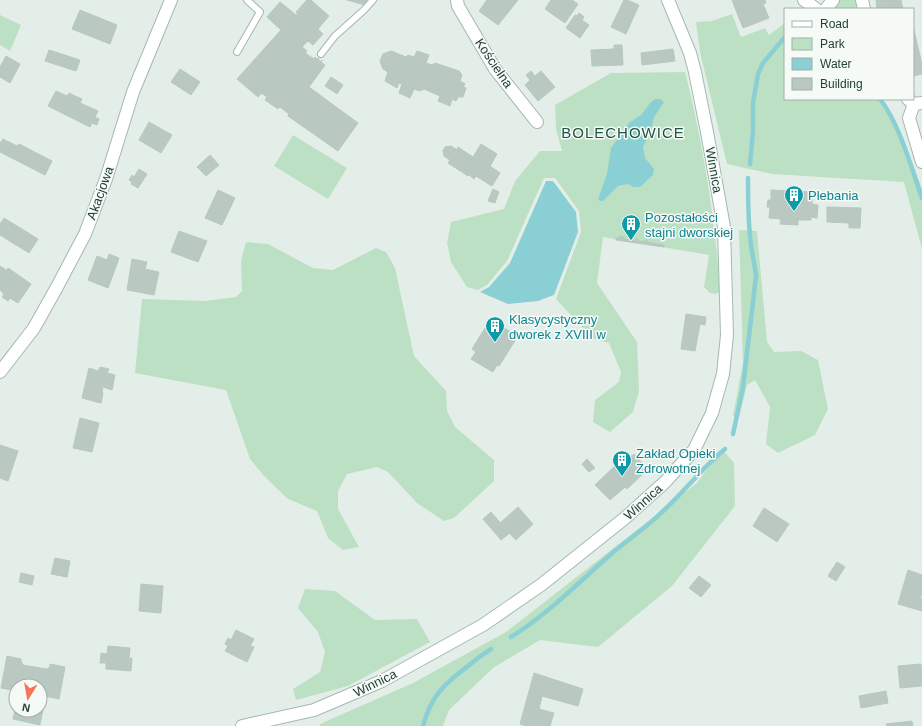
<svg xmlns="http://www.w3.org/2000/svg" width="922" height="726" viewBox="0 0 922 726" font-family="Arial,sans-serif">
<rect width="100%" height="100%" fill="#e4eee9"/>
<!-- green -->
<g fill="#bce0c3">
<polygon points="840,0 859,0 861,9 834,9"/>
<polygon points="732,14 741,37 765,28 769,35 785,23 785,99 879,99 903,138 922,189 922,249 904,182 772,174 727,164 700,52 696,22 712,21"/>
<polygon points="0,15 21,25 10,51 0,45"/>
<path d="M685,72C703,143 715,218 720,291L716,294L710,293L704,287L709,255L603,237L597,283L637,342L639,391L633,412L610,432L593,422L595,400L619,382L621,372L609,343L592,338L556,299L581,232L579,211L555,178H544L507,261L487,285L478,290L467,287L451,262L447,243L451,222L504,209L515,181L540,151H562L556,129L555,105L611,73Z"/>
<polygon points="293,135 347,168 328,199 274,166"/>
<polygon points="739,230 757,231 767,342 774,352 801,351 818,360 828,409 815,435 778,453 766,444 770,407 755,380 747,385 739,417 733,416 743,362"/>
<polygon points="246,242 268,244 313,268 333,270 376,248 386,252 395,268 414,356 446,391 447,411 455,427 494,460 494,481 454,518 444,521 417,503 388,472 377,467 347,474 338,491 338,509 359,547 343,550 328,538 317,511 288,499 265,477 250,459 226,390 135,373 142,299 205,301 236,297 242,291 241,261"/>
<polygon points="722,449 734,463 735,506 672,586 598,647 540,640 493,668 449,710 443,726 320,726 320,724 413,683 506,632 697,483"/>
<polygon points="305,589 335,591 375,620 417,619 430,642 348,686 296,700 293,689 320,672 325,652 318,632 298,608"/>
</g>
<!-- water -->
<g fill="#8acfd4">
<polygon points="655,99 660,99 664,102 654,117 651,130 643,147 645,158 654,169 653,175 640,187 634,187 628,184 618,186 603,201 600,201 598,199 607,174 611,148 629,123 641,115 651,102"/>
<polygon points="546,181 553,181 576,212 578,232 554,295 538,301 508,304 480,292 489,287 510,263"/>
</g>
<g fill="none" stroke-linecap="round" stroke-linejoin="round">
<!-- stream -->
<g stroke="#8acfd4" stroke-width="4.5">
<path d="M880,99C900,125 911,167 922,198"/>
<polyline points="750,164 753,131 753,103 758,74 763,63 785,37"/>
<path d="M733,434L743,387L756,276C755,265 752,255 751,245C748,223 748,200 748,178"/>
<path d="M511,637C548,614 578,583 610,555C627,540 646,528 662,512C684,492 702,468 725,449"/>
<path d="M423,726C431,696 444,684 468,666C475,660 483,654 491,649"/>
</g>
</g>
<!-- building -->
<g fill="#b9c9c1" stroke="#b6c8bf">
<polygon points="307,0 311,0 329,16 318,29 323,34 313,45 308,41 302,47 307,51 298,62 293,57 258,97 237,79 281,30 267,17 280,2 296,15 298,13 296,12"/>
<polygon points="347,0 367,0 365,5"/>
<polygon points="487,0 518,0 498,25 479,11"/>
<polygon points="551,0 572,0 578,4 565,23 545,9"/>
<polygon points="624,0 627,0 639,5 626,34 611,27"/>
<polygon points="732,0 765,0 766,3 763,4 769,18 743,28"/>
<polygon points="876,0 892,0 893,9 877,9"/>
<polygon points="892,0 901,0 903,9 893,9"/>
<polygon points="80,10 117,25 110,44 72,29"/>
<polygon points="579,13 584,17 582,20 589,25 580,38 566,28 575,15 577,16"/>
<polygon points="913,26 922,64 922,74 913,76"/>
<polygon points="614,45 622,45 623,65 592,66 591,50 614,49"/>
<polygon points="673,49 675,61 642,65 641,53"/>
<polygon points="49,50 80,60 76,71 45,61"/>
<polygon points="391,51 406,57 408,55 414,57 417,51 429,55 426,63 432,65 435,63 459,71 462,75 460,81 465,84 463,87 466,88 463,97 458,97 456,101 452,99 450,106 438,101 440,96 424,89 420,91 414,89 410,98 399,93 402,84 399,83 397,88 385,81 388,72 383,69 380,61 383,54"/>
<polygon points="305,53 314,59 315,57 317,59 319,58 318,59 321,62 322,60 321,62 325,65 309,87 358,123 338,151 288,116 289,114 280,107 278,109 265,100 267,97 261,93 293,57 298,62"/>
<polygon points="6,56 20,64 10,83 0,77 0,67"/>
<polygon points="180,69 200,82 191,95 171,82"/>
<polygon points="531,71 535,76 541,71 555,87 538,101 525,85 530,80 526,75"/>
<polygon points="331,77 343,85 337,94 325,86"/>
<polygon points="56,91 67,96 69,93 75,96 66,115 48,106"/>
<polygon points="75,96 82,99 80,103 98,111 95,117 99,119 97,125 92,123 90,127 66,115"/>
<polygon points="149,122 172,135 161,153 139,140"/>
<polygon points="3,139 17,146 19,144 52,161 45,175 0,152 0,143"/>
<polygon points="481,144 497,154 490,166 500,173 492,186 476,176 474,179 469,175 468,176 448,163 450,160 444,156 443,151 445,147 451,146 457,150 458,147 473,157"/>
<polygon points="210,155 219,165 206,176 197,167"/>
<polygon points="139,169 147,174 138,188 131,184 132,182 129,180 132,175 134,177"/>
<polygon points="493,189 499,192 495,203 488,201"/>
<polygon points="218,190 235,198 222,225 205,218"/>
<polygon points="771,190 812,192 812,204 818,205 817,218 811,217 811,220 798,220 798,225 780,224 781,219 769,218 770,207 767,207 768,200 771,200"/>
<polygon points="827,207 861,208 860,228 849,228 849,223 827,222"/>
<polygon points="4,218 38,239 29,253 0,235 0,224"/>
<polygon points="179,231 207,241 198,262 171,252"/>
<polygon points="619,236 624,237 624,239 635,241 635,239 638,239 637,241 645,242 645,240 647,240 647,242 664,245 664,247 616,240 616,238 619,238"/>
<polygon points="109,254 119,258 117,264 107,260"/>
<polygon points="97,256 117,264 108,288 88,280"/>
<polygon points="132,259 147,262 145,269 159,272 154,295 127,290"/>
<polygon points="0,266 6,270 0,279"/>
<polygon points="8,268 31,284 18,303 10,298 8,301 2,297 4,294 0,290 0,279"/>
<polygon points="686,314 706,317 705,325 700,324 695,351 681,349"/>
<polygon points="490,320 518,336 499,366 497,365 493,372 471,359 476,352 472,349"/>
<polygon points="100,367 109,369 107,373 115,375 112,390 103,387 102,392 103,393 101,403 82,398 89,368 98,371"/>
<polygon points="80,418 99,423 92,452 73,448"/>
<polygon points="0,445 18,451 8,481 0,478"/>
<polygon points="634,454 648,469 627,489 625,487 610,500 595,485 622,459 625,462"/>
<polygon points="587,459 595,468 589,472 582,464"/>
<polygon points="518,507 533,524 516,540 500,523"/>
<polygon points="764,508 789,524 777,542 753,526"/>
<polygon points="491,512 504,527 496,534 483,519"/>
<polygon points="504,527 510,533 501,540 496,534"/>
<polygon points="55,558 70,561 67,577 51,574"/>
<polygon points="837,562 845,567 836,581 828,576"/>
<polygon points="908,570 922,575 922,593 920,599 922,599 922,611 898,604"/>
<polygon points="21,573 34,576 32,585 19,582"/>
<polygon points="699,576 711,585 701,597 689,588"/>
<polygon points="141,584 163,586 161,613 139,611"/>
<polygon points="236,630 254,639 250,646 254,647 247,662 225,651 228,646 225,644 228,638 231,640"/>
<polygon points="108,646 130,648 129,658 132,658 131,671 106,669 106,663 100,663 101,653 107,654"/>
<polygon points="7,656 21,659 21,661 23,665 34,667 31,686 21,685 21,686 16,686 16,691 1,688"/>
<polygon points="50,664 65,667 59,699 40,695 41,689 40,689 40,686 31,686 34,667 47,669 50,667"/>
<polygon points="921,664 922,686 900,688 898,666"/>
<polygon points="534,673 583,689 578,706 542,696 539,709 554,713 550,726 526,726 520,724"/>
<polygon points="886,691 888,703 861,708 859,696"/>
<polygon points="16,705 16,710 43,710 40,725 13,719"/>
<polygon points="912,721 913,726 887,726 886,724"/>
</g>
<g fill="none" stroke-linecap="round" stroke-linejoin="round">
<!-- lane casing -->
<g stroke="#a6b6b0" stroke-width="8">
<g id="lane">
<polyline points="237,52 260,12 247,0"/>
<polyline points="321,54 335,36 364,10 373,0"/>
</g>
</g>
<!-- street casing -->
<g stroke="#a6b6b0" stroke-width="14">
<g id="street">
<polyline points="457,0 458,6 495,69 537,122"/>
<polyline points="862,0 864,9"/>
<polyline points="826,9 833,0"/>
<polyline points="914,104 909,118 922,162"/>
<polyline points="0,372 34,328 57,287 85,234 106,179 133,92 171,0"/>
</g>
</g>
<!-- secondary casing -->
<g stroke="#a2bab0" stroke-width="14">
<g id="secondary">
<polyline points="804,0 816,9"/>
<polyline points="908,99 914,104 922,103"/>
<polyline points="242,726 314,710 382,681 483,625 541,585 625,518 665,482 694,450 712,413 723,374 727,335 724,227 707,132 695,72 690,53 668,0"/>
</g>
</g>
<!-- lane -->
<use href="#lane" stroke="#fff" stroke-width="6"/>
<!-- street -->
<use href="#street" stroke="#fff" stroke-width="12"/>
<!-- secondary -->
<use href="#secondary" stroke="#fff" stroke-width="12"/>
</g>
<!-- icons -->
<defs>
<g id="building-pin" transform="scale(1)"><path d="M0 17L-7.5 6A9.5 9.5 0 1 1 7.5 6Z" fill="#0f9aa8" stroke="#f5faf7"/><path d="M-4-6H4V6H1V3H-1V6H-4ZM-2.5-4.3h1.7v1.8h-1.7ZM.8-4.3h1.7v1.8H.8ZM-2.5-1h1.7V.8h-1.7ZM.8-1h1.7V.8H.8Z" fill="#fff"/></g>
</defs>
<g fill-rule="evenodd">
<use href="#building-pin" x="794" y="195"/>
<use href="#building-pin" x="631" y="224"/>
<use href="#building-pin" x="495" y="326"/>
<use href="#building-pin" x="622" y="460"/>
</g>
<g text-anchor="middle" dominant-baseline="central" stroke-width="3" stroke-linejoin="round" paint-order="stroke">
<!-- street labels -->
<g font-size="13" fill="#224036" stroke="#f5faf7">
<text transform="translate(494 63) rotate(56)">Kościelna</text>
<text transform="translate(714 170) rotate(80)">Winnica</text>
<text transform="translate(100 193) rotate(-70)">Akacjowa</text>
<text transform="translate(643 502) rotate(-42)">Winnica</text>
<text transform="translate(375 683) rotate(-26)">Winnica</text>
</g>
<!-- culture labels -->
<g font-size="13" fill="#0d838f" stroke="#f5faf7" text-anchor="start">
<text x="808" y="195">Plebania</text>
<text x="645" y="217">Pozostałości<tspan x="645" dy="15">stajni dworskiej</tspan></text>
<text x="509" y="319">Klasycystyczny<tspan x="509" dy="15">dworek z XVIII w</tspan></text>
<text x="636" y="453">Zakład Opieki<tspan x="636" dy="15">Zdrowotnej</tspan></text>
</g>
<!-- quarter labels -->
<g font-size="15" letter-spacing="1" fill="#1d5442" stroke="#f5faf7">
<text x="623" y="132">BOLECHOWICE</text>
</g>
</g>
<!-- legend -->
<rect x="784" y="8" width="130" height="92" fill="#f5faf7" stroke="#a1b0aa"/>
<rect x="792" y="21" width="20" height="6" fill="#ffffff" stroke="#a1b0aa"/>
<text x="820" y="28" font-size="12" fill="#224036">Road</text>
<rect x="792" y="38" width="20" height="12" fill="#bce0c3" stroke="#a1b0aa"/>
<text x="820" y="48" font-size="12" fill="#224036">Park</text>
<rect x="792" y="58" width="20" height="12" fill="#8acfd4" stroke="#a1b0aa"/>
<text x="820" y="68" font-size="12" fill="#224036">Water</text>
<rect x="792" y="78" width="20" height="12" fill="#b9c9c1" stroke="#a1b0aa"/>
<text x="820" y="88" font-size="12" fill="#224036">Building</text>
<!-- north arrow -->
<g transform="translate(28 698) rotate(191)"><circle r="19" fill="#f5faf7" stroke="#a1b0aa"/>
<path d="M0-3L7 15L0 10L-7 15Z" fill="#f77459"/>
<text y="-6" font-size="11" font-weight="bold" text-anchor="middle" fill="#224036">N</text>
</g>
</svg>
